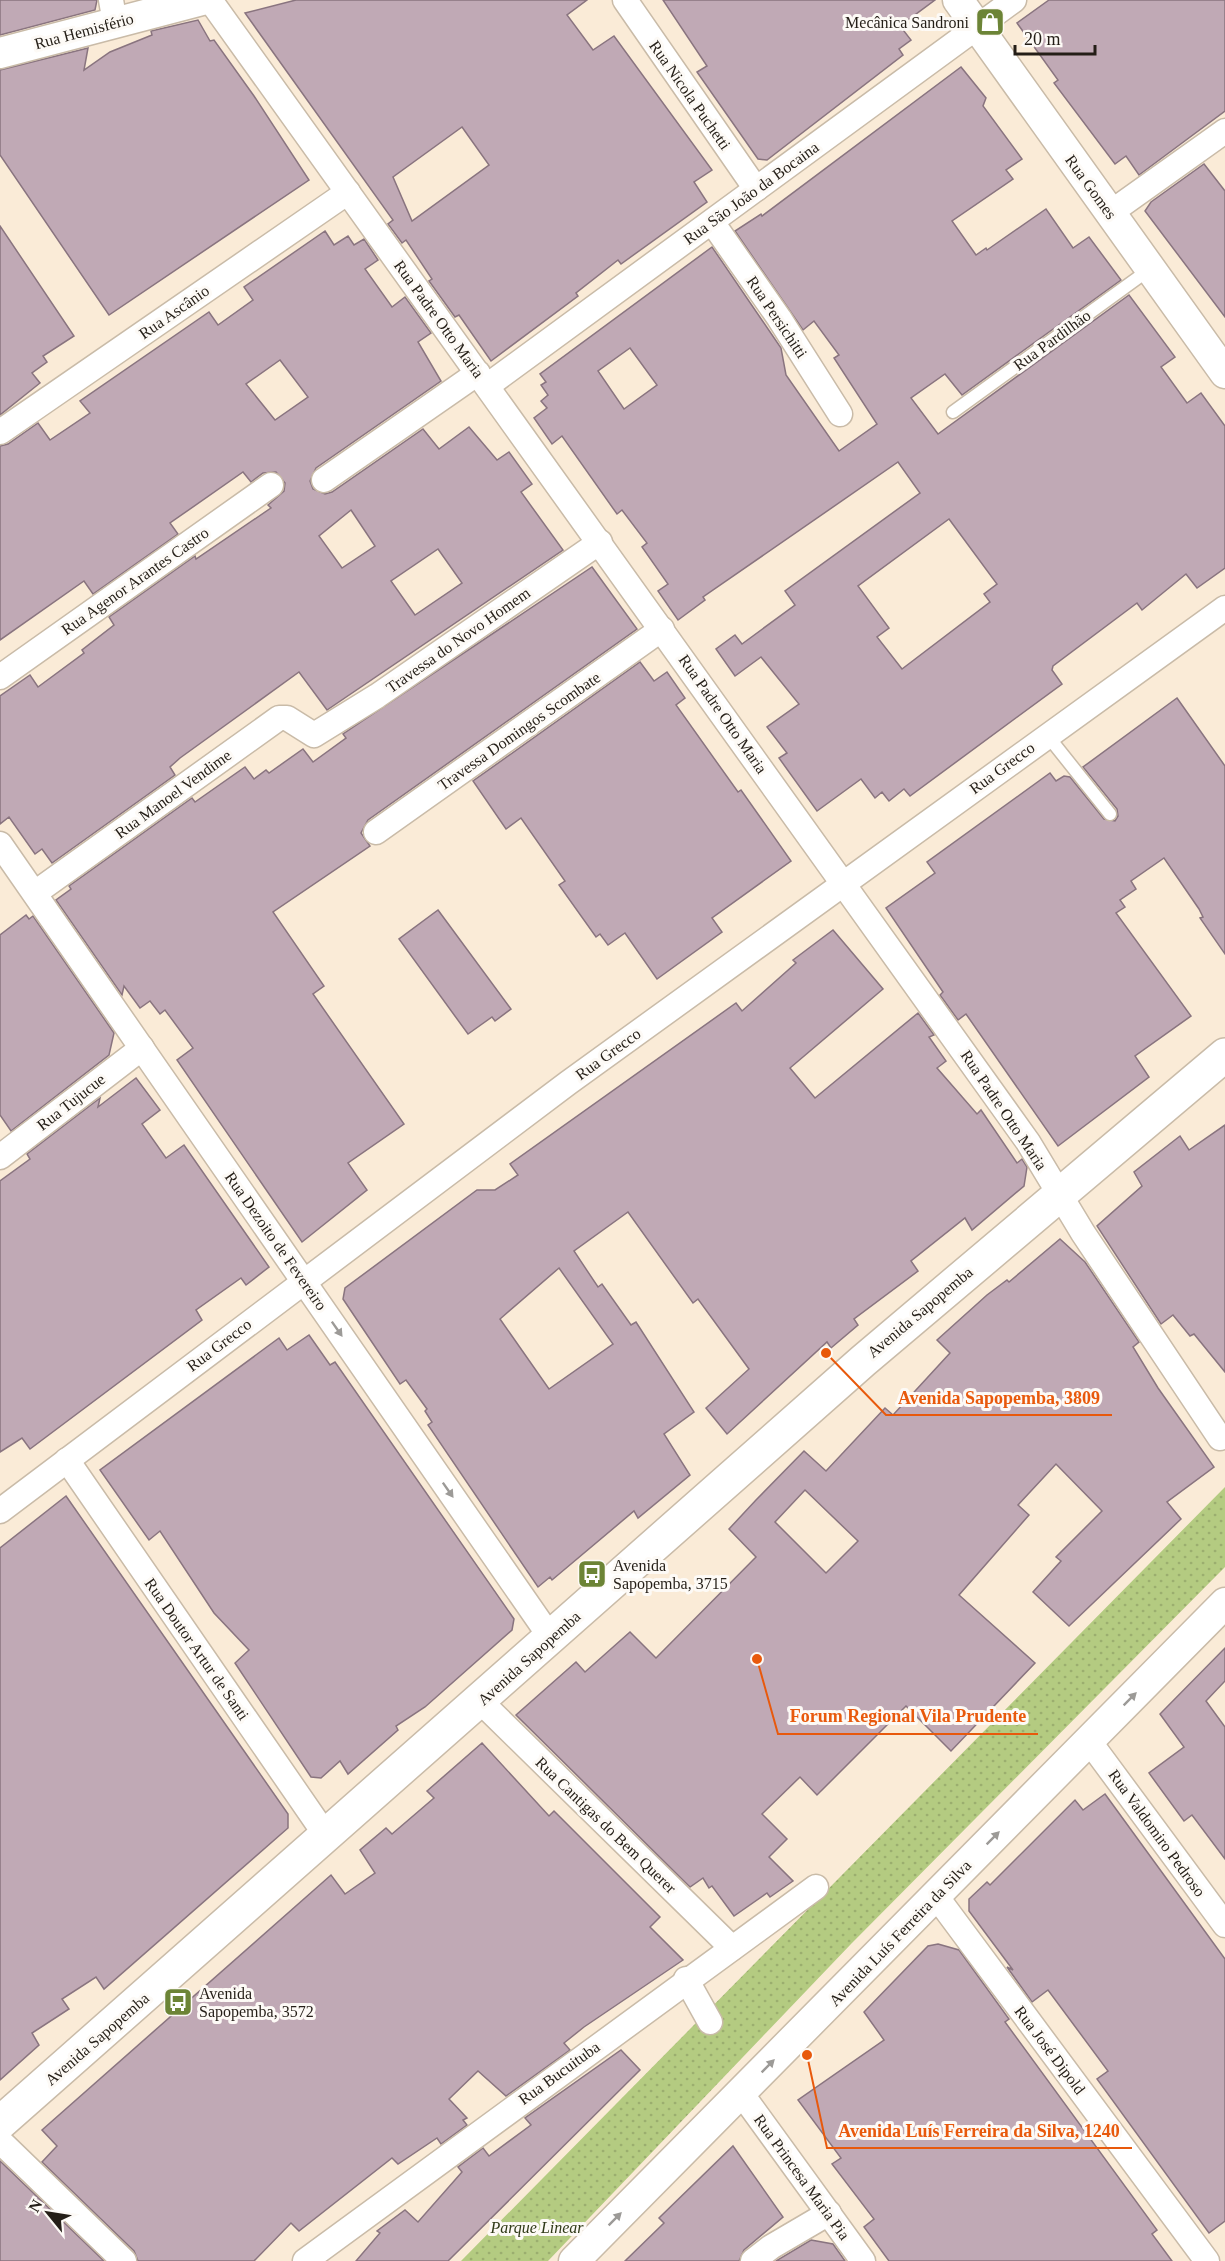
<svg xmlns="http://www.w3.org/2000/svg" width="1225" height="2261" viewBox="0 0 1225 2261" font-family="'Times New Roman',serif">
<defs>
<pattern id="park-dots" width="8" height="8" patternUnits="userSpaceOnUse" patternTransform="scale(1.5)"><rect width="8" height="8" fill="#b4cb81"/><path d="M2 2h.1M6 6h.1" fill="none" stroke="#9bae6f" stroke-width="1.8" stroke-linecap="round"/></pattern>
</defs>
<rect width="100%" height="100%" fill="#faebd7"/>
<!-- park -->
<polygon fill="url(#park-dots)" points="1225,1487 1225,1567 851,1944 548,2261 461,2261"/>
<!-- building -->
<g fill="#c0a9b5" stroke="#89747f" stroke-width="1.5" fill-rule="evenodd">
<polygon points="0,0 97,0 95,10 0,35"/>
<path d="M296,0H587L567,15L593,50L614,36L712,170L694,182L707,202L621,264L618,260L576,293L578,296L491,361L459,315L455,317L429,281L432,279L406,240L402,243L388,224L393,220L245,13ZM462,127L489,165L412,221L393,177Z"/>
<polygon points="663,0 935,0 900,26 911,40 899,49 903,55 767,160 758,159 697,72 707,66"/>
<polygon points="1049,0 1225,0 1225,111 1139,175 1126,156 1115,164 1054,83 1058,80 1017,23"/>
<polygon points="198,20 210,41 214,40 254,96 309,180 109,315 0,155 0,70 88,48 84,70 110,52 152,35 151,31"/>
<path d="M961,67L986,98L983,106L1022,159L1006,170L1013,179L952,221L976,255L986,248L987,250L1046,209L1073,248L1089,237L1121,280L962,395L945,374L911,398L938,434L1129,295L1175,357L1161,367L1187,403L1201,393L1225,426V568L1197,588L1186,574L1142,610L1137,603L1053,666L1052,670L1062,684L910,796L904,789L889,801L882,792L875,798L861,779L817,811L779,758L787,753L767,727L799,704L761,657L735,676L716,649L735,635L742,644L795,605L785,591L920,493L898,462L703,597L705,600L678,620L658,591L668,584L642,547L647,543L622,510L617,514L562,436L552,444L534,418L547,408L541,401L548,395L541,385L546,382L540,374L712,247L781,348L786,375L839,451L877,424L834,358L839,355L814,321L803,330L735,231L761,214L762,216ZM630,348L657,385L624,409L598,371ZM949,519L997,584L984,594L990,602L902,669L877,637L889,628L858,586Z"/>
<polygon points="1204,164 1225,191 1225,317 1145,211 1151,202"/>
<polygon points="0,226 74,336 43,356 47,362 32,373 40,383 0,415"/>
<path d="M325,231L334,245L348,236L354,245L364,239L378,260L365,269L392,307L405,297L431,333L418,342L441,381L316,468L310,481L313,489L325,494L332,492L423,429L439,449L469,427L497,460L509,452L532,484L521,492L563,550L327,710L299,672L180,758L170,767L175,775L52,863L42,849L35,854L9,817L0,824V696L30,675L38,687L84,653L82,650L114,625L109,617L195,556L196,559L271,508L268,505L284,491L285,483L276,472L263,473L251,482L243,472L170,523L178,534L93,594L84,581L0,640V446L8,444L38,423L50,440L90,413L80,401L209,312L218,325L253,300L244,287ZM280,360L308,397L275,420L246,384ZM351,510L375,546L342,568L319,536ZM438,549L462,583L415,615L391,581Z"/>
<polygon points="592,567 637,629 368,820 361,833 370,846 273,912 324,986 313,994 404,1124 348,1163 367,1190 302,1242 177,1060 193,1048 165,1010 160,1014 150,1001 140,1008 124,986 122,995 56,900 71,889 69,886 192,798 195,802 245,767 254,779 266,770 269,773 303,749 313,762 346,738 343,734"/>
<polygon points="640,662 654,681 667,672 685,698 676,705 738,792 741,790 791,861 712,918 722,932 657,979 625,933 608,945 600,934 596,937 559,885 565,881 521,818 506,829 473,781"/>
<polygon points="1177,698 1225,766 1225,954 1200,918 1203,917 1199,909 1164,858 1131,881 1136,889 1120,900 1125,907 1116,913 1191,1016 1135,1056 1149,1077 1058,1146 966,1014 958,1020 940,995 943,992 886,908 935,873 927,862 1050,773 1056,781 1064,776 1070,777 1104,819 1115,821 1118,816 1117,809 1083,767"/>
<polygon points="438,910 511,1009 495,1021 492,1017 468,1034 399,939"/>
<polygon points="26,915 29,919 33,916 114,1033 109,1055 11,1131 0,1115 0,935"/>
<path d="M833,930L883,989L790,1068L815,1098L918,1013L934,1035L929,1037L946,1061L937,1068L977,1114L981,1110L1017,1163L1022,1159L1027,1167L1024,1186L972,1230L965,1218L911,1261L918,1271L854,1319L858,1325L831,1348L827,1342L727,1434L706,1408L749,1369L698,1299L693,1303L628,1212L574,1251L598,1287L602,1284L631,1325L636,1322L694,1412L664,1434L690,1475L638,1518L634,1511L552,1580L550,1577L538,1587L428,1425L432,1422L425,1411L427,1409L406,1380L400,1384L343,1299L345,1288L477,1190H495L518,1175L510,1164L736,1003L742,1011L796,963L793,960ZM559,1268L613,1344L549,1389L500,1319Z"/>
<polygon points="136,1078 160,1110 142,1124 166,1158 184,1145 269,1267 246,1285 241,1278 196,1310 202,1320 30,1449 22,1438 0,1452 0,1181 30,1159 27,1154 100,1098 98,1107"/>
<polygon points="1225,1125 1225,1372 1194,1334 1190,1336 1173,1315 1161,1324 1097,1226 1142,1186 1134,1172 1180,1136 1189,1150"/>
<path d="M1060,1239L1085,1262L1139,1342L1133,1347L1158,1388L1214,1467L1167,1502L1181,1519L1069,1626L1033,1592L1061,1561L1056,1557L1102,1511L1056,1464L1018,1505L1029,1515L959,1595L1035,1663L951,1751L906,1706L817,1795L800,1777L762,1814L787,1839L769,1857L793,1881L770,1897L767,1893L734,1916L712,1886L709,1888L703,1878L690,1887L516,1715L576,1662L585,1672L630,1632L656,1658L756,1557L729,1529L756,1500L804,1451L826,1471L885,1408L893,1415L950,1353L937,1340L987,1295L1007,1280L1009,1282ZM805,1490L858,1541L826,1573L775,1522Z"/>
<polygon points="309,1335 330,1365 335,1362 514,1619 512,1630 425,1707 396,1726 398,1730 348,1774 340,1761 321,1778 311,1777 235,1663 249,1650 214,1613 160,1531 149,1540 100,1470 279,1338 287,1350"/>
<polygon points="66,1496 288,1814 288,1828 104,1989 96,1977 62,1999 69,2009 32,2033 39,2045 0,2080 0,1548"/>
<polygon points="1225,1648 1225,1681 1206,1701 1225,1727 1225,1859 1192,1815 1184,1821 1149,1773 1184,1747 1160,1714"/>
<polygon points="482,1743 549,1816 554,1811 660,1917 650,1927 683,1960 584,2027 564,2043 570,2050 506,2096 478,2071 449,2099 467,2118 463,2120 467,2125 441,2144 437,2138 398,2164 392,2158 299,2231 291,2223 254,2261 138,2261 134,2251 42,2162 57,2146 42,2130 331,1875 345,1894 375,1873 360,1850 386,1828 392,1834 434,1798 427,1791"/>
<polygon points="1105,1794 1225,1959 1225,2221 1209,2233 1097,2079 1108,2071 1048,1990 1032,2002 1007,1967 1013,1970 969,1911 969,1899 987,1882 990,1885 1075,1800 1083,1810"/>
<polygon points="938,1944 959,1950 1009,2019 1005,2022 1157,2230 1152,2234 1172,2261 889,2261 864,2227 874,2219 832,2164 841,2158 798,2100 884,2040 864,2012 928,1946"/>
<polygon points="621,2050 640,2070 448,2261 356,2261 380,2233 377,2231 405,2210 418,2222 462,2172 458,2167 483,2148 489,2156 531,2125 525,2118"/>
<polygon points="733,2146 783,2217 744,2250 739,2261 625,2261 664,2223 659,2218"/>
<polygon points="0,2161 104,2261 0,2261"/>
<polygon points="811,2240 833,2244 845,2261 776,2261"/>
</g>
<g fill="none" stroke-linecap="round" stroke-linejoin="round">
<!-- service casing -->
<g stroke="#c9bba8" stroke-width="15">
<g id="service">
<polyline points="953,412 1150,269"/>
<polyline points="1047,735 1110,814"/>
</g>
</g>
<!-- minor casing -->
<g stroke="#c9bba8" stroke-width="27">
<g id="minor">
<polyline points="111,0 115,23"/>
<polyline points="210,0 1028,1142 1083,1233 1220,1438"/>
<polyline points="625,0 756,189"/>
<polyline points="1110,213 1225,131"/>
<polyline points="712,222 779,318 840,414"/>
<polyline points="487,386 1014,0"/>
<polyline points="0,432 348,192"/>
<polyline points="324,480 478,373"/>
<polyline points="0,677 271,485"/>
<polyline points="376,832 662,629"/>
<polyline points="0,844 551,1638"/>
<polyline points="35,893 279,718 287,718 314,735 377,696 600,542"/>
<polyline points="0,1157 142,1048"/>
<polyline points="67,1460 327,1837"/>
<polyline points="0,1511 568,1083 1225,608"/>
<polyline points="480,1701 732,1948"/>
<polyline points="1089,1741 1225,1925"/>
<polyline points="936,1896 1207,2261"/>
<polyline points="686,1979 710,2022"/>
<polyline points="741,2093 863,2261"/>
<polyline points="0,2141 124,2261"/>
<polyline points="305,2261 816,1887"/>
<polyline points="753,2261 771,2247 829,2213"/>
</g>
</g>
<!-- tertiary casing -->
<g stroke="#c9bba8" stroke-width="33">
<g id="tertiary">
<polyline points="958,0 1225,373"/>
<polyline points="0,53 202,0"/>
<polyline points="574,2261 1225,1603"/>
</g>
</g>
<!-- secondary casing -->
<g stroke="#c9bba8" stroke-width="36">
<polyline id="secondary" points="0,2123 863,1361 1225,1055"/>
</g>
<!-- service -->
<use href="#service" stroke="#fff" stroke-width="12"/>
<!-- minor -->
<use href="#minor" stroke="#fff" stroke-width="24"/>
<!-- tertiary -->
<use href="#tertiary" stroke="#fff" stroke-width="30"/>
<!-- secondary -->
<use href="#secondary" stroke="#fff" stroke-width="33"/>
</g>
<!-- one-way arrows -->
<defs><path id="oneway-solid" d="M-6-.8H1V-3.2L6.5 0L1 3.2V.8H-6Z" transform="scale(1.5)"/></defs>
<g fill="#9c9a97">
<use href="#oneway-solid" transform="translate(337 1329) rotate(55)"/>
<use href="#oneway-solid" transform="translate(448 1490) rotate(55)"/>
<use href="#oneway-solid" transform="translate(1130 1699) rotate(-45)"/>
<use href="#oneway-solid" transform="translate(993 1838) rotate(-45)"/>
<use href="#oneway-solid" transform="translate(768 2066) rotate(-45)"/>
<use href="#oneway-solid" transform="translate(615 2219) rotate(-45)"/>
</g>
<!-- icons -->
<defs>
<g id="shop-square" transform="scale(1.5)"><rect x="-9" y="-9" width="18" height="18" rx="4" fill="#6c8436" stroke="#fdfaf6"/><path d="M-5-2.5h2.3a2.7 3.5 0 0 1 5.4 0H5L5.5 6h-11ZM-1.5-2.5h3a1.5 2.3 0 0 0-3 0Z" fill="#fff"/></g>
<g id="bus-square" transform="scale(1.5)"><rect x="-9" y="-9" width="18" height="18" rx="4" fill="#6c8436" stroke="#fdfaf6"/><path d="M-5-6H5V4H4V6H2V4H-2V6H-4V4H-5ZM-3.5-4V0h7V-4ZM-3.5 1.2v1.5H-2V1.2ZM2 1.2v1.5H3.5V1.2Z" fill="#fff"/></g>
</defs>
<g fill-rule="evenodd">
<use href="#shop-square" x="990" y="22"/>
<use href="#bus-square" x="592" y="1574"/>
<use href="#bus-square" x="178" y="2002"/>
</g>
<g text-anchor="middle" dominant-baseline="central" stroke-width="6" stroke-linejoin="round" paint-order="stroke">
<!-- poi labels -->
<g font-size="16" fill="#241e17" stroke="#fdfaf6" text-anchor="start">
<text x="969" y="22" text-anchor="end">Mecânica Sandroni</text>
<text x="613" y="1565">Avenida<tspan x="613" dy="18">Sapopemba, 3715</tspan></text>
<text x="199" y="1993">Avenida<tspan x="199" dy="18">Sapopemba, 3572</tspan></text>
</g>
<!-- street labels -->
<g font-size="16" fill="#241e17" stroke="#fdfaf6">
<text transform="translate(84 31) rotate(-15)">Rua Hemisfério</text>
<text transform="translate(690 95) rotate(55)">Rua Nicola Puchetti</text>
<text transform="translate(1091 187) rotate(54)">Rua Gomes</text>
<text transform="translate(751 193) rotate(-36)">Rua São João da Bocaina</text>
<text transform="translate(174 312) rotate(-35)">Rua Ascânio</text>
<text transform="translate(777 317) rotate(56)">Rua Persichitti</text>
<text transform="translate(439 319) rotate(54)">Rua Padre Otto Maria</text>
<text transform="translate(1052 340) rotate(-36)">Rua Pardilhão</text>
<text transform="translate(135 581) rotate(-35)">Rua Agenor Arantes Castro</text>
<text transform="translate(458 640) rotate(-35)">Travessa do Novo Homem</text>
<text transform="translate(723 714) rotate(55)">Rua Padre Otto Maria</text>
<text transform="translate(519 731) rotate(-35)">Travessa Domingos Scombate</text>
<text transform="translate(1002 768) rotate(-36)">Rua Grecco</text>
<text transform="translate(173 794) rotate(-36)">Rua Manoel Vendime</text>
<text transform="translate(608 1054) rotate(-36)">Rua Grecco</text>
<text transform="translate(71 1102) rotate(-38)">Rua Tujucue</text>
<text transform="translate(1004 1110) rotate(56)">Rua Padre Otto Maria</text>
<text transform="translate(276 1241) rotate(55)">Rua Dezoito de Fevereiro</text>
<text transform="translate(920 1312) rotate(-40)">Avenida Sapopemba</text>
<text transform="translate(219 1345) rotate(-37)">Rua Grecco</text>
<text transform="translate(197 1649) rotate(55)">Rua Doutor Artur de Santi</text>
<text transform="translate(529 1658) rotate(-42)">Avenida Sapopemba</text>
<text transform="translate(606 1825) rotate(44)">Rua Cantigas do Bem Querer</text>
<text transform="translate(1157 1833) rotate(54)">Rua Valdomiro Pedroso</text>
<text transform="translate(900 1933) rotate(-46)">Avenida Luís Ferreira da Silva</text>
<text transform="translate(97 2039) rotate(-41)">Avenida Sapopemba</text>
<text transform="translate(1050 2050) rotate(53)">Rua José Dipold</text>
<text transform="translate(559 2073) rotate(-36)">Rua Bucuituba</text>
<text transform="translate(802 2177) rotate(54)">Rua Princesa Maria Pia</text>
</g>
<!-- park labels -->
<g font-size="16" font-style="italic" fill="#2f3917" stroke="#fdfaf6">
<text x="537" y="2227">Parque Linear</text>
</g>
</g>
<!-- callouts -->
<path fill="none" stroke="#e8590c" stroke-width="2" d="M826 1353L886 1415H1112M757 1659L778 1734H1038M807 2055L827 2148H1132"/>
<g fill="#e8590c" stroke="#fdfaf6" stroke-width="2">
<circle cx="826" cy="1353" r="6"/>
<circle cx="757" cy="1659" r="6"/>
<circle cx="807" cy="2055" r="6"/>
</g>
<g font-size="18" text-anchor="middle" font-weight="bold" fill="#e8590c" stroke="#fdfaf6" stroke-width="6" stroke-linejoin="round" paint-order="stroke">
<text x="999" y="1404">Avenida Sapopemba, 3809</text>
<text x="908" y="1722">Forum Regional Vila Prudente</text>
<text x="979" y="2137">Avenida Luís Ferreira da Silva, 1240</text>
</g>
<!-- north arrow -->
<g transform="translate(48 2213) rotate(300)" stroke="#fdfaf6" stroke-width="4.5" paint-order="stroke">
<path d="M0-4.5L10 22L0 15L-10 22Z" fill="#241e17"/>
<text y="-9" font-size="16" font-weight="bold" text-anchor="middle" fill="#241e17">N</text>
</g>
<!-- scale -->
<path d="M1015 45v9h80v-9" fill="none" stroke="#241e17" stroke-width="3"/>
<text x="1024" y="45" font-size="18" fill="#241e17" stroke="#fdfaf6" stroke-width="4.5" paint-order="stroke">20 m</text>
</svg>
